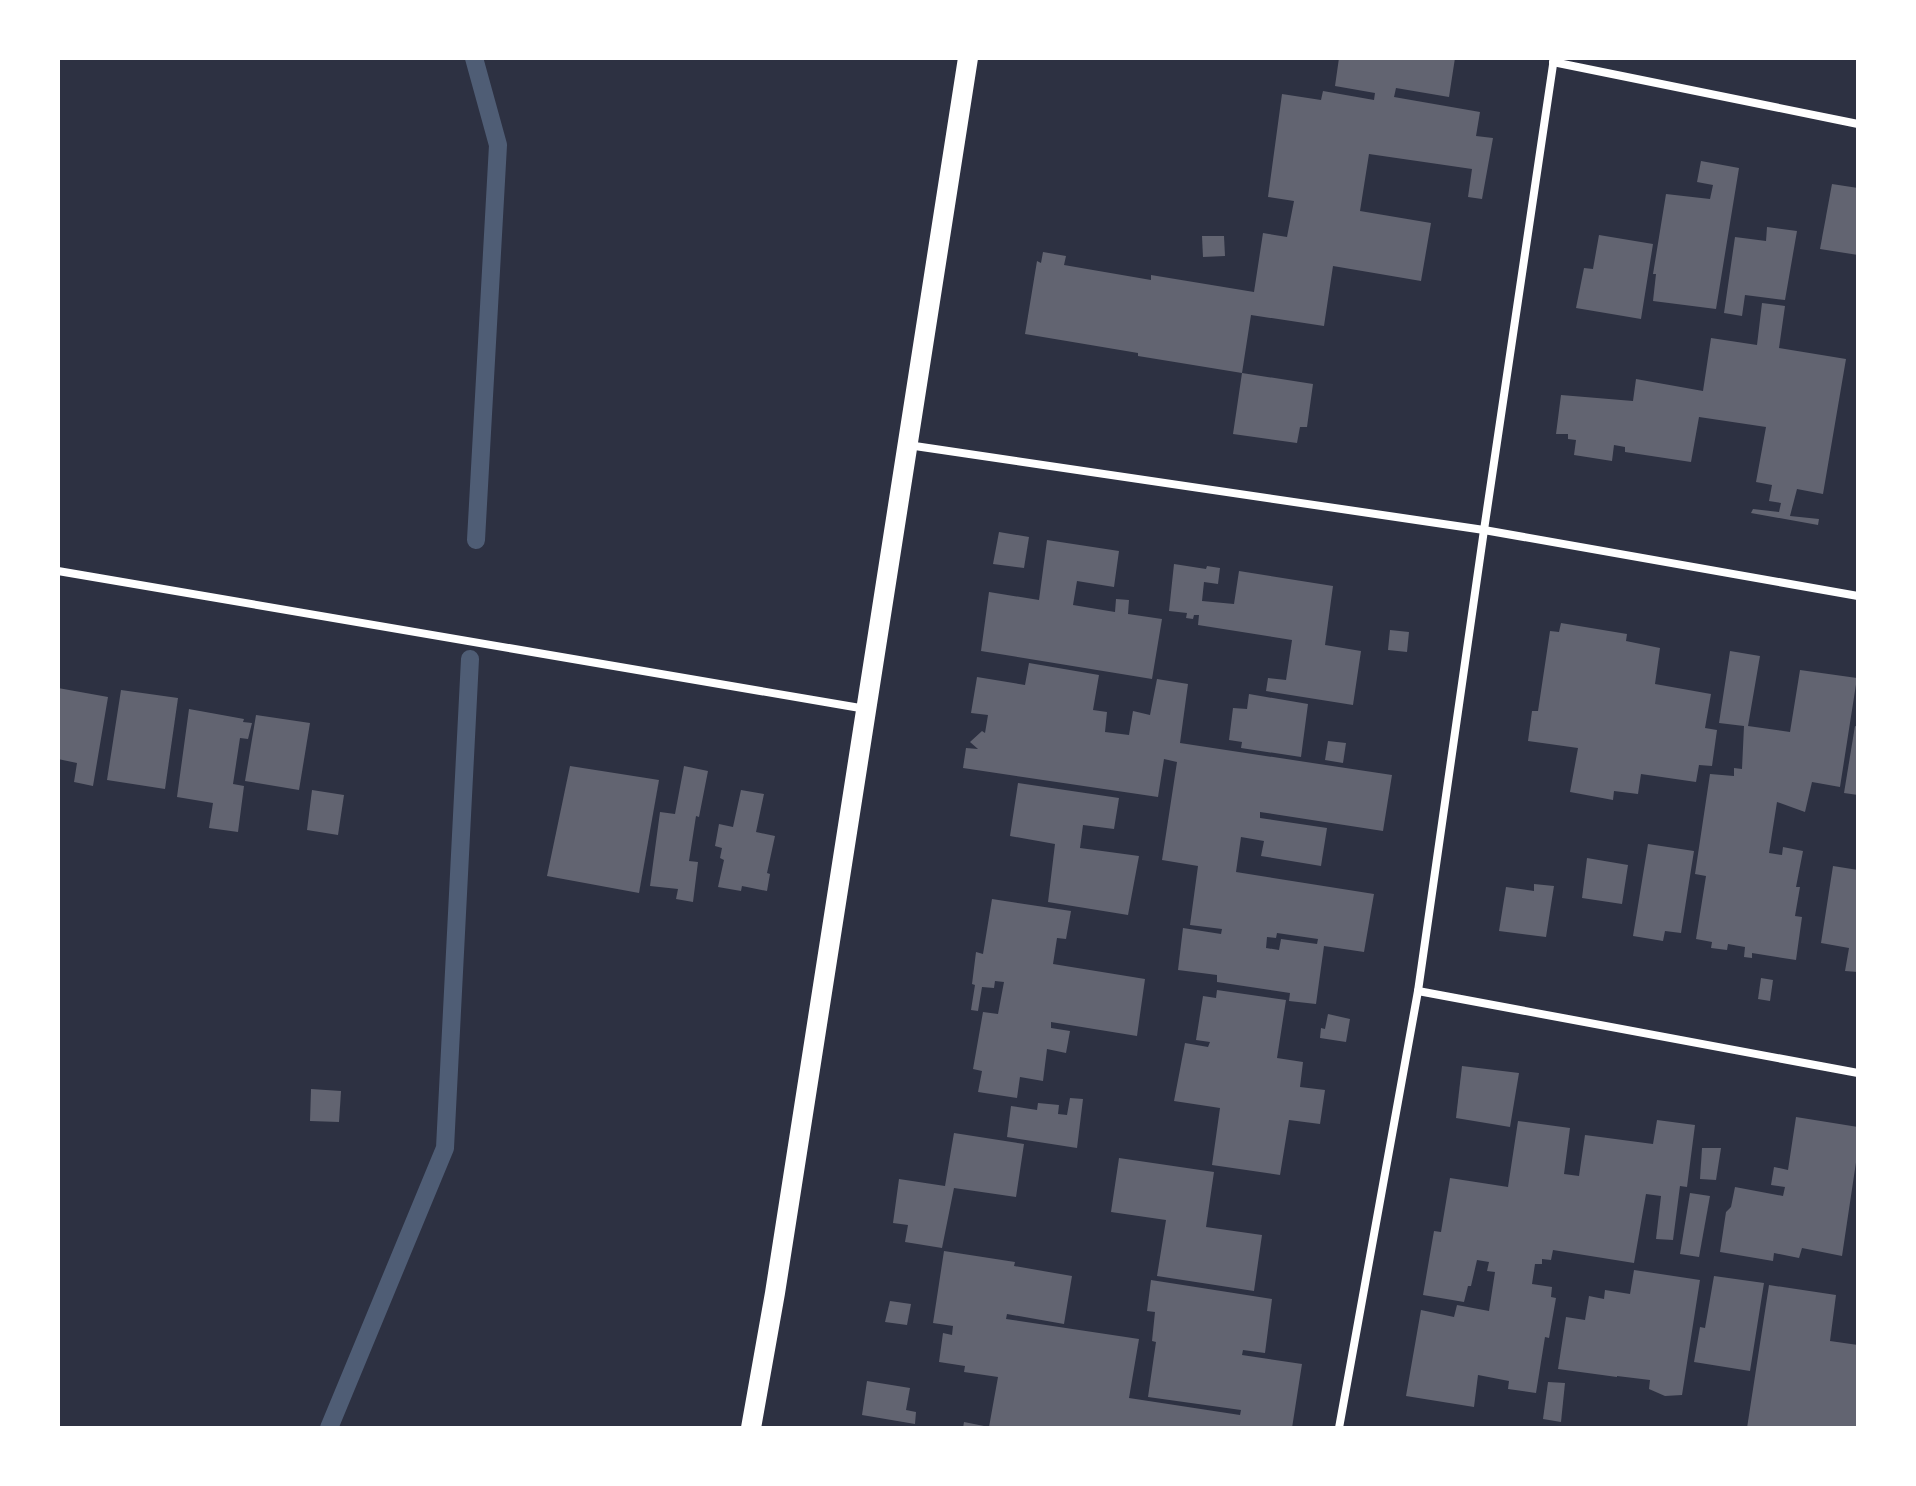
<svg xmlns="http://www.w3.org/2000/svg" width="1916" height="1486" viewBox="0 0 1916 1486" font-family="'Nunito Sans',sans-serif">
<rect width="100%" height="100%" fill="#2d3142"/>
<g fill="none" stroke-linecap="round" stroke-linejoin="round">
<!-- stream -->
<g stroke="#4f5d75" stroke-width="18">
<polyline points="474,58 498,145 476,540"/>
<polyline points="329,1428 445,1148 470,659"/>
</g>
</g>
<!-- building -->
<g fill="#626471" fill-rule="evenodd">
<polygon points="1339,58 1455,58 1449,97 1396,88 1394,97 1480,112 1476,136 1493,138 1482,199 1468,197 1472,169 1369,154 1360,211 1431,223 1421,281 1333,266 1324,326 1251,315 1242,373 1313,384 1307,427 1300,427 1297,443 1233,434 1242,373 1138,356 1138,353 1025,334 1037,261 1041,263 1043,252 1066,256 1064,265 1151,280 1151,275 1254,292 1263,233 1287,237 1294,201 1268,197 1282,94 1321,100 1323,91 1374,100 1375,93 1335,86"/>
<polygon points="1701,161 1739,168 1716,309 1653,301 1656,274 1653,274 1666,194 1710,199 1713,185 1697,182"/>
<polygon points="1832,184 1858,188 1858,255 1820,249"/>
<polygon points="1767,227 1797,231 1785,300 1745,295 1742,316 1724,313 1735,237 1766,241"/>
<polygon points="1599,235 1653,244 1641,319 1576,308 1584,268 1593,269"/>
<polygon points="1202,236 1224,236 1225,256 1203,257"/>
<polygon points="1762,303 1785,306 1779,348 1846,359 1823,494 1797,489 1790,516 1819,519 1818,525 1751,513 1753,509 1779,512 1781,503 1769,501 1772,485 1756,482 1766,427 1699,417 1691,462 1625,452 1625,447 1614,445 1612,461 1574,455 1576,440 1568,439 1568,434 1556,434 1561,395 1633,401 1636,379 1703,391 1711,338 1757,345"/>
<polygon points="999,532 1029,537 1024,568 993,564"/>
<polygon points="1047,540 1119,551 1114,587 1077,581 1073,605 1115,612 1116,599 1129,600 1128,614 1162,619 1152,679 981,651 989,592 1039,600"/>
<polygon points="1174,564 1206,569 1207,566 1220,568 1218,584 1204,582 1202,601 1234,604 1239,571 1333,586 1325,645 1361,651 1353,705 1266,691 1268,678 1286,680 1292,640 1198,625 1199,615 1194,615 1193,619 1186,618 1187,613 1169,611"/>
<polygon points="1561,623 1627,634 1626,641 1660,648 1655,684 1711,694 1705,728 1717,730 1712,766 1699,765 1696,782 1641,774 1638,794 1614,791 1613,800 1570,792 1578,748 1528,741 1532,711 1538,711 1550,631 1559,632"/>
<polygon points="1390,630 1409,632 1407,652 1388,650"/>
<polygon points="1730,651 1760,656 1748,726 1790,732 1800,670 1857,678 1840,787 1812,782 1805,812 1777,802 1769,853 1782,855 1783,847 1803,851 1796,887 1800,887 1795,916 1802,917 1796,960 1752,953 1752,958 1744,957 1745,947 1728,944 1727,950 1711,948 1712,942 1696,939 1706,876 1695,874 1710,774 1734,776 1734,768 1742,769 1744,726 1719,723"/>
<path d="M1029,663L1099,675L1093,710L1107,712L1105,732L1129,735L1133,711L1150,715L1157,679L1188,684L1180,743L1392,775L1383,831L1260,812V818L1327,828L1321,866L1261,856L1264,841L1241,837L1236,872L1374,894L1364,952L1324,946L1316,1004L1289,1001L1290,993L1217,982V975L1178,970L1183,928L1221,934L1222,929L1190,925L1198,866L1162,860L1177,762L1164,759L1158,797L963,768L966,748L978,749L970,742L982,731L985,733L988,715L971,713L977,677L1025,685ZM1277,933L1318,939L1317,944L1281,939L1279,950L1266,948L1267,937L1276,938Z"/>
<polygon points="58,688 108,697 93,786 74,782 77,763 58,759"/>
<polygon points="121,690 178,698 165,789 107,780"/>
<polygon points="1249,694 1308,704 1301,757 1241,748 1242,742 1229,740 1233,708 1247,709"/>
<polygon points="189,709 244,719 243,722 252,723 248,739 240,738 233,784 244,786 238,832 209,828 213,803 177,797"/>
<polygon points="256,715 310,723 299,790 245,781"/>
<polygon points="1855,726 1858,727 1858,795 1844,793"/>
<polygon points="1328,741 1346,743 1343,763 1325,760"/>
<polygon points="570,766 659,780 639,893 547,876"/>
<polygon points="684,766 708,771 699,817 696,816 689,861 698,862 693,902 676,899 678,889 650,886 660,812 675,814"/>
<polygon points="1018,783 1119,798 1114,829 1083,825 1080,848 1139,856 1128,915 1048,902 1055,844 1010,836"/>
<polygon points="312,790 344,795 338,835 307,830"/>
<polygon points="741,790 764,794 756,832 775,836 767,873 770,874 767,891 742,886 741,891 718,887 724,860 720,858 722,848 715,846 719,824 733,827"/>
<polygon points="1648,844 1694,851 1681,933 1665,931 1663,941 1633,936"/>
<polygon points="1587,858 1628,865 1622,904 1582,898"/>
<polygon points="1833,866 1858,870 1858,972 1845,971 1849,948 1821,943"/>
<polygon points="1534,884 1554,886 1546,937 1499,931 1506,887 1534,891"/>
<polygon points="992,899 1071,911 1066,939 1057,938 1053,964 1145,979 1137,1036 1051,1022 1051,1028 1070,1031 1066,1053 1047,1049 1043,1081 1020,1077 1017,1098 978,1092 982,1071 973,1069 983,1012 998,1014 1004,982 995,981 994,988 982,987 978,1011 971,1010 975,985 972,984 976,952 983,954"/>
<polygon points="1761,978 1773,980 1770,1001 1758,999"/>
<polygon points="1217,990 1286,1000 1277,1058 1303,1062 1300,1087 1325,1090 1320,1124 1289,1120 1280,1175 1212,1165 1220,1108 1174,1101 1185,1043 1208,1047 1210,1042 1196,1040 1203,996 1216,998"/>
<polygon points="1328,1014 1350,1019 1346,1042 1320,1038 1321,1028 1325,1029"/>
<polygon points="1462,1066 1519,1073 1510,1127 1456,1118"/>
<polygon points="311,1089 341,1091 339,1122 310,1121"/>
<polygon points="1070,1098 1083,1099 1077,1148 1007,1137 1011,1106 1037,1110 1038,1103 1059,1105 1058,1114 1067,1115"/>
<polygon points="1796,1117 1858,1127 1858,1149 1842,1256 1802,1248 1799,1258 1774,1253 1773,1261 1720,1252 1726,1212 1731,1207 1735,1187 1783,1196 1785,1187 1771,1185 1774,1167 1788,1170"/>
<polygon points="1657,1120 1695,1125 1687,1187 1680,1186 1673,1240 1656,1239 1661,1196 1646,1194 1634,1263 1553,1250 1551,1260 1542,1259 1542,1264 1535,1264 1532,1284 1552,1287 1551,1297 1556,1298 1549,1338 1545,1337 1536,1393 1508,1389 1509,1381 1478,1375 1474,1407 1406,1396 1421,1310 1454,1317 1457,1305 1489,1311 1495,1272 1487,1271 1489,1262 1477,1260 1471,1286 1468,1286 1464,1302 1423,1295 1434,1231 1441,1232 1450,1178 1508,1187 1518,1121 1570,1128 1564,1174 1579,1176 1585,1135 1653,1144"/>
<polygon points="954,1133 1024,1144 1016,1197 954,1188 942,1248 905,1242 908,1225 893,1223 899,1179 945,1186"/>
<polygon points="1702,1148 1721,1148 1716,1180 1700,1179"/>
<polygon points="1119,1158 1214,1172 1206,1227 1262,1235 1254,1291 1157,1276 1166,1220 1111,1212"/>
<polygon points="1690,1193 1710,1196 1699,1257 1680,1254"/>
<polygon points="944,1251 1015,1262 1014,1266 1072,1276 1064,1324 1007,1314 1006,1319 1139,1339 1129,1398 1240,1415 1241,1410 1148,1397 1156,1342 1152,1341 1155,1312 1147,1311 1151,1280 1272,1299 1265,1353 1243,1350 1242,1355 1302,1364 1292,1428 963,1428 964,1422 989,1427 998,1377 964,1372 965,1366 939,1362 943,1333 952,1335 953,1326 933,1323"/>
<polygon points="1634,1270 1700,1280 1682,1395 1665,1396 1649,1389 1650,1380 1617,1376 1617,1377 1558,1369 1566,1317 1585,1320 1589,1296 1604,1299 1605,1290 1630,1294"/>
<polygon points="1714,1276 1764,1283 1750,1371 1694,1362 1700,1327 1705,1328"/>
<polygon points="1769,1285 1836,1295 1830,1341 1858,1345 1858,1428 1747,1428"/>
<polygon points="890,1301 911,1304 907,1325 885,1322"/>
<polygon points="867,1381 910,1388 906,1410 916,1412 915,1424 862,1415"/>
<polygon points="1548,1382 1565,1383 1561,1422 1543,1419"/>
</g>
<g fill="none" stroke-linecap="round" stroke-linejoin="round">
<!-- minor -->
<g stroke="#fff" stroke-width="8">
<polyline points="1553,62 1858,124"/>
<polyline points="908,445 1484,530 1858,596"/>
<polyline points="58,571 866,709"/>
<polyline points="1418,991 1858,1073"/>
<polyline points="1339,1428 1418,991 1484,530 1554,58"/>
</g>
<!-- primary -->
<polyline stroke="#fff" stroke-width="20" points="751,1428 775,1293 968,58"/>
</g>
<!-- border -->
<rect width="1916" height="1486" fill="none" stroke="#ffffff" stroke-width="120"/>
</svg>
